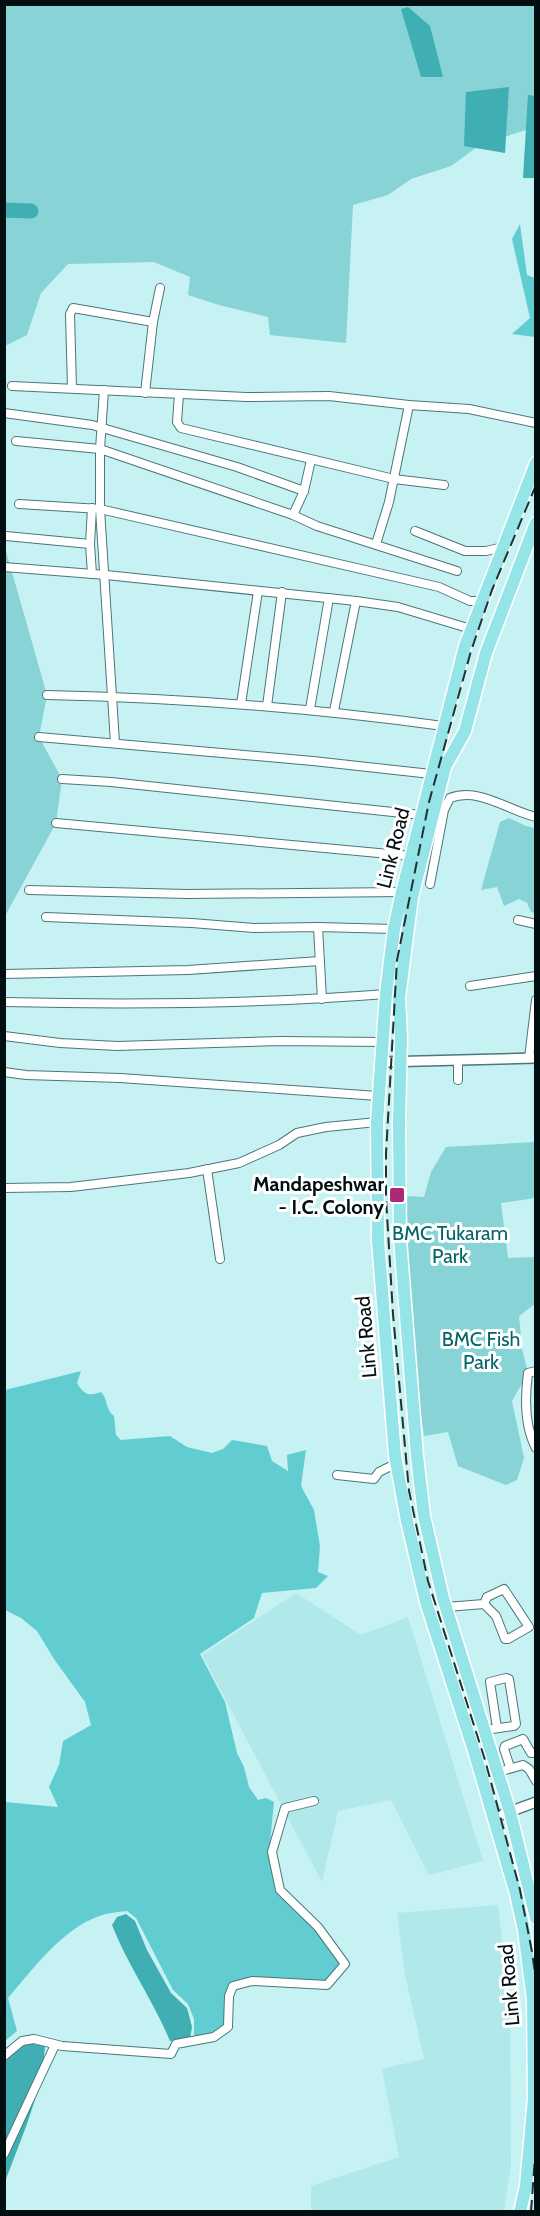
<svg xmlns="http://www.w3.org/2000/svg" width="540" height="2216" viewBox="0 0 540 2216" font-family="Cabin,sans-serif">
<rect width="100%" height="100%" fill="#c6f2f3"/>
<!-- built -->
<g fill="#b1e8e9">
<polygon points="296,1593 361,1635 408,1617 483,1861 429,1875 391,1800 338,1811 322,1882 202,1655"/>
<polygon points="498,1905 510,2013 511,2166 504,2211 311,2211 311,2186 399,2157 382,2069 424,2059 405,1974 397,1913"/>
</g>
<!-- green -->
<g fill="#87d3d5">
<polygon points="5,5 535,5 535,127 480,145 451,166 411,179 388,195 353,205 346,343 270,335 268,317 219,305 188,295 190,277 154,262 68,264 41,293 27,335 5,346"/>
<polygon points="4,544 47,695 39,737 62,779 56,823 5,916"/>
<polygon points="509,818 526,826 535,828 535,913 531,912 527,903 519,899 504,906 497,887 481,890 500,822"/>
<polygon points="535,1142 535,1198 501,1203 508,1258 536,1257 535,1304 519,1316 522,1349 528,1373 512,1401 524,1458 517,1480 506,1485 458,1466 448,1432 424,1436 410,1343 405,1196 424,1197 431,1172 446,1147"/>
</g>
<!-- forest -->
<g fill="#61cdd0">
<polygon points="520,224 527,275 535,278 535,337 512,334 530,318 512,239"/>
<path d="M81,1371L77,1383C84,1394 88,1397 101,1392C108,1399 105,1409 114,1416L116,1435L121,1440L170,1436L187,1447L212,1453L223,1449L232,1440L267,1446L272,1461L288,1471L287,1455L306,1450L301,1486L314,1510L320,1546L318,1572L328,1576L316,1588L262,1593L254,1618L200,1654L225,1702L237,1753L244,1767L249,1787L258,1800L266,1798L274,1802L269,1853L279,1892L318,1930L342,1964L325,1983H232L226,2025L211,2035L198,2037L194,2035V2019L188,2004L173,1990L136,1918L127,1911C118,1912 108,1913 99,1916C61,1930 33,1969 8,1998L17,2031L5,2041V1802L58,1807L49,1787L59,1765L63,1741L91,1725L85,1702L54,1659L37,1631L21,1618L5,1610V1390Z"/>
</g>
<!-- water -->
<g fill="#3fafb3">
<polygon points="408,7 430,26 443,77 421,77 401,9"/>
<polygon points="509,87 505,153 464,146 466,92"/>
<polygon points="528,95 535,96 535,178 523,178"/>
<path d="M126,1914L135,1921L147,1950L171,1993L187,2008L192,2027L190,2039L170,2041C153,2000 128,1966 112,1925L117,1917Z"/>
<path d="M27,2043L45,2046C42,2094 21,2138 5,2182V2061Z"/>
</g>
<g fill="none" stroke-linecap="round" stroke-linejoin="round">
<!-- river -->
<polyline stroke="#3fafb3" stroke-width="15" points="4,210 31,211"/>
<!-- minor casing -->
<g stroke="#4d7677" stroke-width="10">
<g id="minor">
<polyline points="12,386 246,397 329,396 409,405 469,409 536,423"/>
<polyline points="72,388 70,314 73,308 153,322"/>
<polyline points="145,393 153,322 160,288"/>
<polyline points="179,394 177,422 181,428 394,479 444,485"/>
<polyline points="4,413 92,425 237,467 304,491 293,515"/>
<polyline points="16,441 100,449 293,515 317,526 457,571"/>
<polyline points="304,491 311,460"/>
<polyline points="19,504 100,509 100,449 104,390"/>
<polyline points="92,508 90,544 92,574"/>
<polyline points="415,531 465,551 486,551 503,547"/>
<polyline points="6,536 90,544"/>
<polyline points="376,544 389,502 409,405"/>
<polyline points="4,567 106,575 356,601 398,607 471,629"/>
<path d="M47,695C179,698 312,708 443,726"/>
<polyline points="241,704 258,591"/>
<polyline points="267,706 282,592"/>
<polyline points="310,709 329,598"/>
<polyline points="334,711 356,601"/>
<polyline points="39,737 313,761 431,774"/>
<polyline points="115,743 100,509 439,587 470,601 482,601"/>
<polyline points="62,779 111,782 421,815"/>
<polyline points="56,823 411,856"/>
<path d="M430,884L444,810L450,798C479,787 507,810 536,817"/>
<polyline points="29,890 187,894 402,892"/>
<polyline points="46,917 192,923 254,928 318,927 394,929"/>
<polyline points="518,920 536,924"/>
<polyline points="318,927 322,999"/>
<polyline points="4,974 188,970 320,961"/>
<polyline points="470,986 536,976"/>
<path d="M4,1002C132,1005 259,1004 386,994"/>
<polyline points="4,1036 60,1043 117,1046 280,1041 383,1042"/>
<polyline points="529,1058 536,1000"/>
<polyline points="4,1072 26,1075 120,1078 378,1096"/>
<polyline points="458,1080 458,1061"/>
<polyline points="207,1169 220,1259"/>
<polyline points="4,1188 71,1187 189,1173 239,1163 279,1145 297,1133 326,1127 377,1122"/>
<path d="M536,1371L528,1373C525,1396 524,1426 536,1448"/>
<polyline points="337,1475 374,1479 379,1472 397,1463"/>
<polyline points="446,1607 484,1604 487,1597 504,1589 529,1627 508,1639 505,1639 496,1616 484,1604"/>
<polyline points="485,1730 514,1726 516,1724 509,1679 506,1678 490,1682 497,1728"/>
<polyline points="510,1767 504,1749 505,1746 523,1739 531,1753 536,1753"/>
<polyline points="498,1772 523,1765 529,1769 536,1781"/>
<polyline points="4,2056 22,2041 34,2039 62,2046 171,2054 176,2044 214,2037 228,2027 229,1996 233,1986 252,1981 327,1985 345,1964 318,1927 280,1890 272,1852 285,1808 314,1801"/>
<polyline points="4,2154 55,2045"/>
</g>
</g>
<!-- tertiary casing -->
<g stroke="#4d7677" stroke-width="12">
<g id="tertiary">
<polyline points="382,1062 536,1058"/>
<polyline points="493,1818 536,1802"/>
</g>
</g>
<!-- primary casing -->
<g stroke="#fff" stroke-width="15">
<g id="primary">
<polyline points="536,523 486,653 465,731 445,767 412,897 399,998 401,1037 399,1122 400,1239 417,1456 424,1516 443,1598 510,1812 536,1918"/>
<polyline points="520,2212 526,2186 534,2098 533,2000 524,1930 516,1894 475,1754 426,1602 407,1521 395,1456 378,1240 377,1122 386,994 394,929 402,892 465,646 536,463"/>
</g>
</g>
<!-- minor -->
<use href="#minor" stroke="#fff" stroke-width="8"/>
<!-- tertiary -->
<use href="#tertiary" stroke="#fff" stroke-width="9"/>
<!-- primary -->
<use href="#primary" stroke="#95e4e7" stroke-width="12"/>
<!-- rail -->
<g stroke="#203132" stroke-width="2" stroke-dasharray="12 6" stroke-linecap="butt">
<polyline points="536,485 492,590 471,651 429,802 397,960 386,1154 386,1198 393,1314 409,1491 428,1581 485,1760 520,1890 532,1952 536,1979"/>
<polyline points="531,2212 536,2143"/>
</g>
</g>
<!-- markers -->
<rect fill="#aa2a77" stroke="#fff" stroke-width="2" x="389" y="1187" width="16" height="16" rx="3"/>
<g text-anchor="middle" dominant-baseline="central" stroke-width="6" stroke-linejoin="round" paint-order="stroke">
<!-- street labels -->
<g font-size="20" fill="#020f10" stroke="#fff">
<text transform="translate(393 848) rotate(-76)">Link Road</text>
<text transform="translate(366 1337) rotate(-95)">Link Road</text>
<text transform="translate(509 1985) rotate(-95)">Link Road</text>
</g>
<!-- poi labels -->
<g font-size="20" font-weight="bold" fill="#020f10" stroke="#fff" text-anchor="end">
<text x="384" y="1184">Mandapeshwar<tspan x="384" dy="23">- I.C. Colony</tspan></text>
</g>
<!-- park labels -->
<g font-size="20" fill="#036568" stroke="#fff">
<text x="450" y="1233">BMC Tukaram<tspan x="450" dy="23">Park</tspan></text>
<text x="481" y="1339">BMC Fish<tspan x="481" dy="23">Park</tspan></text>
</g>
</g>
<!-- border -->
<rect width="540" height="2216" fill="none" stroke="#020f10" stroke-width="12"/>
</svg>
